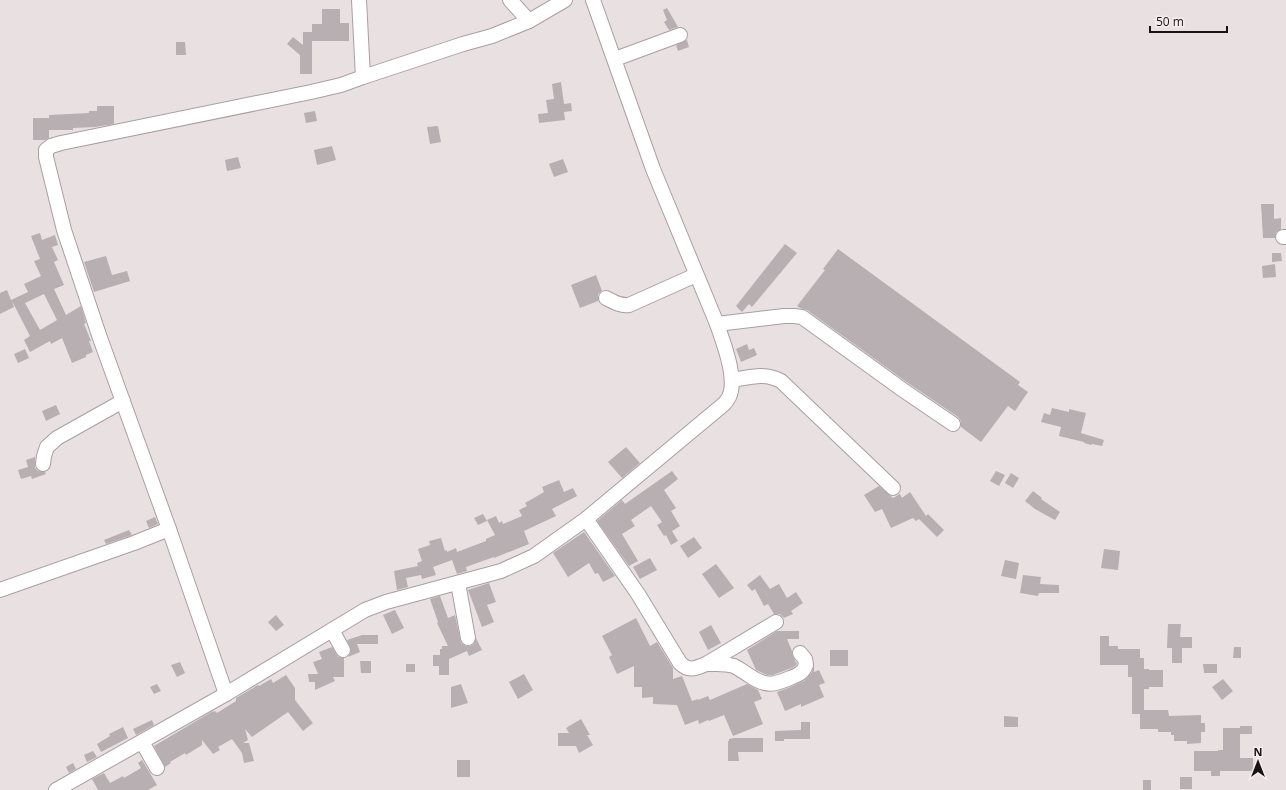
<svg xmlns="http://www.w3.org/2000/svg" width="1286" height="790" viewBox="0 0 1286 790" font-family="'Open Sans',sans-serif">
<rect width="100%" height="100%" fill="#e9e0e2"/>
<!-- building -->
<g fill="#b7afb1" fill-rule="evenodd">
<polygon points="667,8 678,27 669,30 664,22 667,20 663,10"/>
<polygon points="322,9 340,9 340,23 349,23 349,41 312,41 312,74 300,74 300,55 287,44 293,37 303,45 303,32 312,32 312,24 322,24"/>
<polygon points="687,40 689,47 678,51 676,45"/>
<polygon points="176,42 185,42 186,55 176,55"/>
<polygon points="561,82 564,104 571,103 572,111 564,112 565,120 539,123 538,114 548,113 546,100 554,99 552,84"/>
<polygon points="97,106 114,106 114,124 95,127 73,128 73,130 49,130 49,138 45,140 33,140 33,118 49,118 49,115 89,113 89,111 97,111"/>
<polygon points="315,111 317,121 306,123 304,113"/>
<polygon points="438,126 441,142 430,144 427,127"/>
<polygon points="332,146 336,160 317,165 314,150"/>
<polygon points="238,157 241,168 227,171 225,160"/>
<polygon points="563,159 568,172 554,177 549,164"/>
<polygon points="1261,204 1274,204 1274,219 1281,218 1281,229 1276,232 1275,238 1263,238"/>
<path d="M40,233L42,240L55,235L58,245L52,247L58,260L54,262L64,285L54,289L66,315L81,306L86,323L84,324L91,341H89L93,352L86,355V357L72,363L62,338L51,344L50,341L30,352L24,340L30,336L12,301L14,307L0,314V293L7,290L11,300L28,292L24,284L41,276L34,261L40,259L31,236ZM44,294L57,320L40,330L25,303Z"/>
<polygon points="785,244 797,253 752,307 749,304 742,312 736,306"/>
<polygon points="838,249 1020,382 1018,385 1028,392 1015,411 1008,406 981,442 961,427 961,421 958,417 908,383 807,310 800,308 797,306 825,270 823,269"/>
<polygon points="1272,253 1281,253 1282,261 1272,262"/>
<polygon points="106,256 112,275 127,271 130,281 94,292 84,262"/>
<polygon points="1275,264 1276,277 1263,278 1262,266"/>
<polygon points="596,275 602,291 598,294 598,301 580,308 571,285"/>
<polygon points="747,344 749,350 754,348 757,355 741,362 736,349"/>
<polygon points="25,349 29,358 18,363 14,354"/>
<polygon points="56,405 60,414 46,421 42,411"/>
<polygon points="1052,408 1069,412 1069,409 1086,413 1081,433 1104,440 1102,446 1092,444 1091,445 1084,443 1084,442 1059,436 1061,427 1041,422 1044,413 1050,415"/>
<polygon points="626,447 640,463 622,478 608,462"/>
<polygon points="35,457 35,468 38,471 45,472 46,474 32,479 31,476 21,479 18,470 28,467 26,460"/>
<polygon points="672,471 678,479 664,490 676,508 671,511 680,526 672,531 678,541 671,545 666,535 664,536 657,525 662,522 651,506 631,520 635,526 622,534 638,561 629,566 597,521 622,500 625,504"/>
<polygon points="996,471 1005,475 999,486 990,481"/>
<polygon points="1011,473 1019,478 1013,488 1005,483"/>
<polygon points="559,480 564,492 573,488 577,496 552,509 556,516 524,531 529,544 494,558 494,557 466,567 467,571 457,574 452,560 433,567 436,575 422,579 421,575 406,578 408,587 397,590 394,571 418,566 417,563 422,561 418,549 430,545 429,541 441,538 445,551 447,550 447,552 456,548 457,552 486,541 486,539 495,535 487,520 496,516 499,523 502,521 503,524 522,516 519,510 527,506 525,503 544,492 542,487"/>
<polygon points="879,486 893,498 900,494 902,498 910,492 926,516 928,514 944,530 937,537 919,519 916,521 913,518 891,528 882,509 875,512 864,495"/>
<polygon points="1033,491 1042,498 1041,499 1060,512 1055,520 1035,509 1025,501"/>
<polygon points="483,514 487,521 478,525 474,518"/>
<polygon points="155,517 158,524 149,528 146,521"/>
<polygon points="129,530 132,535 106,544 104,540"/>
<polygon points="584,532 615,576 603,582 598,573 595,574 589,563 568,577 553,553"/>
<polygon points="694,537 702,548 688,558 680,546"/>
<polygon points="1104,549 1120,551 1118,570 1101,568"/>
<polygon points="650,558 657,570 640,579 633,567"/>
<polygon points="1005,560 1019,563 1016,579 1001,576"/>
<polygon points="716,564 734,588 719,598 702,574"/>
<polygon points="760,575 770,589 779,584 787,598 796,592 803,603 791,611 793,614 784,618 780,614 774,614 768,604 764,606 755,589 752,591 747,585"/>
<polygon points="1023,575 1041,577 1040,584 1059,585 1059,593 1039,593 1038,596 1020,593"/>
<polygon points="489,583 496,602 487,605 494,622 482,627 468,590"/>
<polygon points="440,596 448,618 455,615 461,643 466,646 470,646 474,644 476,638 482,650 469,656 467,651 449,659 449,675 439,675 439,666 433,666 433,655 440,655 440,649 442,649 442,646 448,646 437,623 438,622 430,599"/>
<polygon points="395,610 404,628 392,634 383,615"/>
<polygon points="276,615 284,625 276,631 268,622"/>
<polygon points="636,618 650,646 657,642 673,668 673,679 682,676 692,701 698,699 698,700 708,696 710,700 747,684 758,690 762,699 754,702 763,724 733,736 724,715 709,721 708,720 699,724 698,720 685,725 677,705 653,704 653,697 642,698 642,687 634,687 634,666 617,674 609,657 612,655 602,636"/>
<polygon points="1168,624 1181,624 1180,637 1192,637 1192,648 1182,648 1182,663 1172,663 1172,648 1167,648"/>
<polygon points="711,625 721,643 708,650 699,632"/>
<polygon points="777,631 799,631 799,639 787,639 792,651 792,655 797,664 794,667 781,672 773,675 767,675 756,670 747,650"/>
<polygon points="362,635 378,635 378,644 357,644 360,652 348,657 350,654 351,650 347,640"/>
<polygon points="1100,636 1109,636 1109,646 1118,646 1118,649 1140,649 1140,658 1144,658 1144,669 1149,669 1149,670 1163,670 1163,687 1149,687 1149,689 1144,689 1144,710 1168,710 1169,716 1201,715 1201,723 1205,723 1205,732 1201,732 1201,743 1187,744 1187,741 1174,741 1174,735 1171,735 1171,732 1158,732 1158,729 1140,729 1140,714 1132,714 1132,677 1128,677 1128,665 1100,665"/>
<polygon points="332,647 338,657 344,658 344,677 333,677 335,681 315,690 315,682 309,682 308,674 318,674 313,662 322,659 319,652"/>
<polygon points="1234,647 1241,647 1241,658 1233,658"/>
<rect x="830" y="650" width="18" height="16"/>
<polygon points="360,661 371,661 371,673 361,673"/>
<polygon points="180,662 185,673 177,677 171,665"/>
<rect x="406" y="664" width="9" height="8"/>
<polygon points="814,664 814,672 819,670 825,683 819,685 824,697 801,707 801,704 785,711 777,692 788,688 804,681 812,672"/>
<polygon points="1203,664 1217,664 1217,673 1204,673"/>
<polygon points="524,674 533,690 518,699 509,682"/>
<polygon points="286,675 295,688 295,700 313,723 303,731 288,712 252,737 245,729 248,740 243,743 249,743 254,761 244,763 242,753 232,739 218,747 220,750 213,754 202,740 202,745 186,755 185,753 170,762 171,763 165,767 154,746 213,711 213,712 215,711 217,713 236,701 236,698 258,685 259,686 271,679 273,683"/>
<polygon points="1223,679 1233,691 1222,700 1212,687"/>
<polygon points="157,684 161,691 154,694 150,687"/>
<polygon points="461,684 468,703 451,708 451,687"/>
<polygon points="1004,716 1018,717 1018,727 1004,727"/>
<polygon points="581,719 590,735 587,735 593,745 579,753 576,746 558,746 558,733 569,733 566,728"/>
<polygon points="152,720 154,725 136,735 133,729"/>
<polygon points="801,722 810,722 810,739 784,739 784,741 775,741 775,731 801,730"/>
<polygon points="1240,726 1252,726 1252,734 1240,734 1240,758 1253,758 1253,771 1220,771 1220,776 1211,776 1211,771 1194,771 1194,751 1218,751 1218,750 1223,750 1223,728 1240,728"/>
<polygon points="123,727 128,738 101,752 97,744 110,736 109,734"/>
<polygon points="734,738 763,738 763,752 738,752 739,761 728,761 728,741 729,741 729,739"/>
<polygon points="93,751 97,757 87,762 84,755"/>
<polygon points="142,760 157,785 148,790 98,790 92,779 104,773 110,783 123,776 124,778 141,768 138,763"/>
<rect x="457" y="760" width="13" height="17"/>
<polygon points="73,763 76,769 69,773 66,767"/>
<rect x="1180" y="777" width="12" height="12"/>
<rect x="1143" y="780" width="8" height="10"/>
</g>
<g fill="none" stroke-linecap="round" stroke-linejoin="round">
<!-- minor casing -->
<g stroke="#a89fa2" stroke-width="16">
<g id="minor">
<polyline points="359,0 363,77 463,44 492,36 529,21 565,0"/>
<polyline points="510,0 529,21"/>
<polyline points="615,59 680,35"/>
<polyline points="1283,237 1286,237"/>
<path d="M606,298C614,302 620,306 629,305L696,275"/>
<polyline points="717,324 784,316 794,316 802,317 903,390 953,424"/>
<path d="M732,380C750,377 765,372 781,381L893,488"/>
<polyline points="43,464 44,456 47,447 57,438 123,401"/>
<path d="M586,519L638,594L680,663C689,672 696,668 706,664L776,622"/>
<polyline points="458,583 468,638"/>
<polyline points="0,590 134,543 169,529"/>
<polyline points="332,630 343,650"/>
<path d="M707,664C716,664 726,663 734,666C740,669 745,673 750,676C766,687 774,685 790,678C798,675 803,673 806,665L805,659L800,653"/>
<polyline points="226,694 169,529 100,338 64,230 46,157 46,150 51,146 61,143 311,92 341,85 363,77"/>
<polyline points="142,742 157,768"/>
<path d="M56,790L226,694L365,610L386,602L501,571L534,556L586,519L724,404C726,402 728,399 729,397C738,379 723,342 717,324L653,169L593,0"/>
</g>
</g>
<!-- minor -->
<use href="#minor" stroke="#fff" stroke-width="14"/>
</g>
<!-- north arrow -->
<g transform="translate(1258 762)" stroke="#f6edef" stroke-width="3" paint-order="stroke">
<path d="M0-3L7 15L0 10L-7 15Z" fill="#171414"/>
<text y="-6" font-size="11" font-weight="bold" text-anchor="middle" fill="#171414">N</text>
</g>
<!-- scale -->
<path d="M1150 26v6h77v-6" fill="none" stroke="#171414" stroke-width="2"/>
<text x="1156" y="26" font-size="12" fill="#171414" stroke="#f6edef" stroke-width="3" paint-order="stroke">50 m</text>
</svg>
